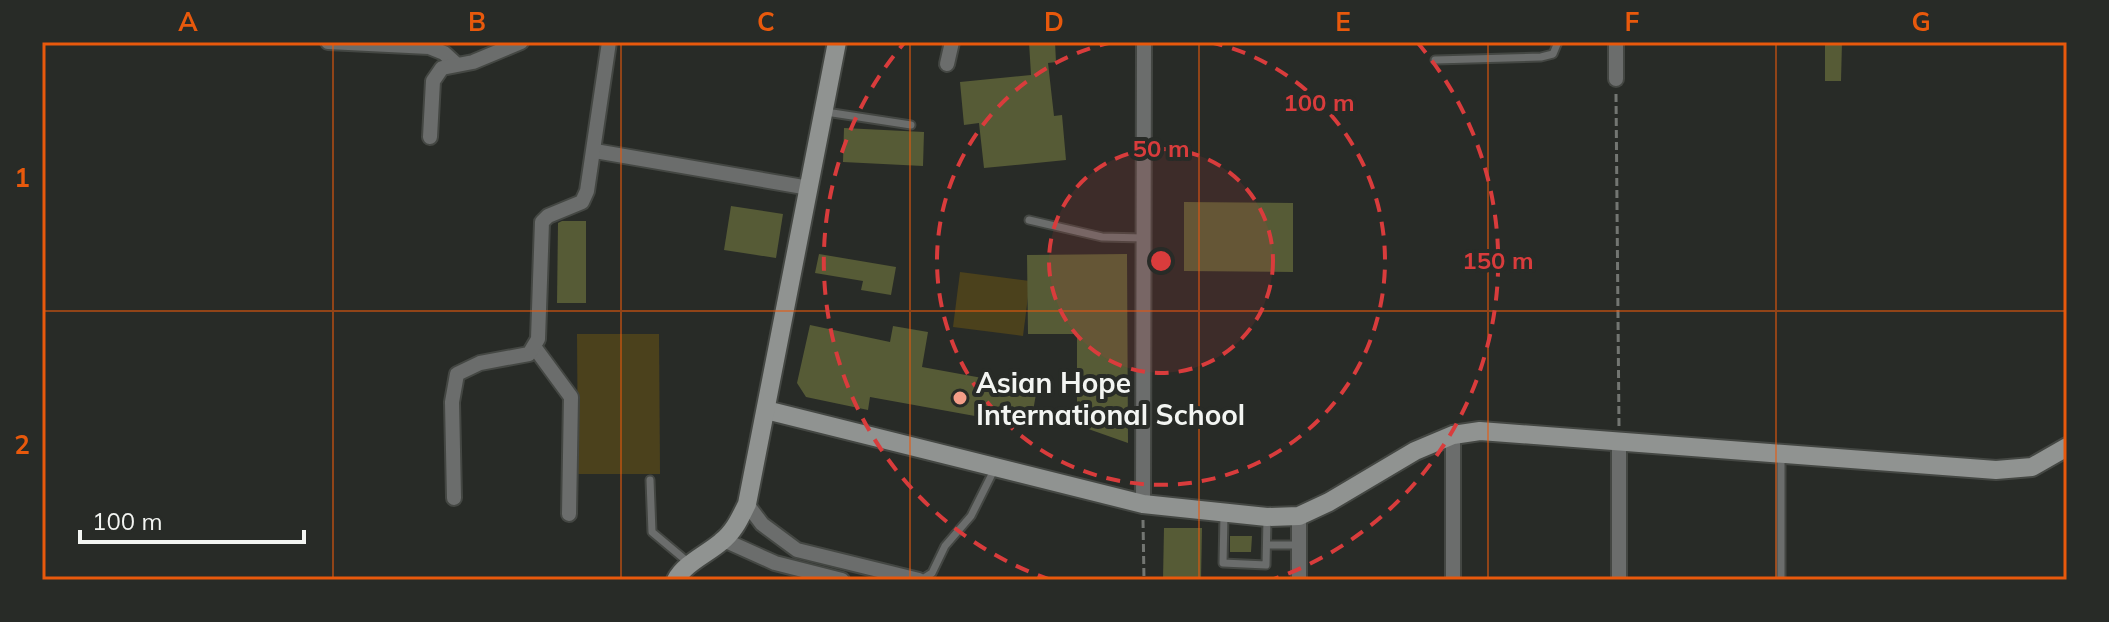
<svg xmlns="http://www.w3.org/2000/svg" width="2109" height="622" viewBox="0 0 2109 622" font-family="Mulish,sans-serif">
<rect width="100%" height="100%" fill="#282b27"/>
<!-- green -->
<g fill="#4b411c">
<polygon points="960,272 1030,281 1023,336 953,327"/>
<polygon points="577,334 659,334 660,474 578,474"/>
</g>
<!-- building -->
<g fill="#565b36">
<polygon points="1029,42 1055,42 1056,62 1048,63 1054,116 1062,115 1066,160 984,168 979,123 964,125 960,82 1031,75"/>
<polygon points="1825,42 1842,42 1841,81 1825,81"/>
<polygon points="844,128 924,132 923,166 843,162"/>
<polygon points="1184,202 1293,203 1293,272 1184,271"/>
<polygon points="731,206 783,214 776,258 724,250"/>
<polygon points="562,221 586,221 586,303 557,303 558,223"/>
<polygon points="819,254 896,267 891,295 861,290 863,281 815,273"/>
<polygon points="1127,254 1128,443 1077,425 1077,334 1028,334 1027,255"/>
<polygon points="810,325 890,342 893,326 928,332 922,367 1037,388 1031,423 998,417 997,420 870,397 868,410 806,397 797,383"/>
<polygon points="1164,528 1202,528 1201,580 1163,580"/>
<polygon points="1230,536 1252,536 1251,552 1230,552"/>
</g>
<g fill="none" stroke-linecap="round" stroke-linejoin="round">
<!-- lane casing -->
<g stroke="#444743" stroke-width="11">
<g id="lane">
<polyline points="1435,60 1541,57 1553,54 1558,42"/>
<polyline points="826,112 911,125"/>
<polyline points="1029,220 1102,237 1144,238"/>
<polyline points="1781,456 1781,580"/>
<polyline points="650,480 652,532 689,563"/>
<polyline points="1224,515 1223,563 1266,565 1267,519"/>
<polyline points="1267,545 1299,545"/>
<polyline points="921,580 932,573 945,546 971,516 994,470"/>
</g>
</g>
<!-- street casing -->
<g stroke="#444743" stroke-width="18">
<g id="street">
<polyline points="328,42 429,47 444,53 456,64"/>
<polyline points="1616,42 1616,79"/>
<polyline points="947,64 952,42"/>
<polyline points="430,137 433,81 442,68 473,62 521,42"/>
<polyline points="595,151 809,188"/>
<polyline points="535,348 571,397 569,514"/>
<polyline points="1453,435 1453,580"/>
<polyline points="1619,443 1619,580"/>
<polyline points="454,498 452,402 457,374 480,363 529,354 538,339 542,222 548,216 582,202 587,191 609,42"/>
<polyline points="747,504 762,524 797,550 919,580"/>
<polyline points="1143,504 1144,42"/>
<polyline points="1299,516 1299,580"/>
<polyline points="724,540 775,563 842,580"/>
</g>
</g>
<!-- secondary casing -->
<g stroke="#444743" stroke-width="22">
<g id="secondary">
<polyline points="766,410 1143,504 1267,517 1299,516 1329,502 1415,451 1453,435 1480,431 1996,470 2032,467 2067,447"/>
<path d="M676,580C684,564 707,554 721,542C734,532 740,518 747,504L837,42"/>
</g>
</g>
<!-- path -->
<g stroke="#737672" stroke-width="3" stroke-dasharray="8 4" stroke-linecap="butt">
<polyline points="1616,94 1619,427"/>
<polyline points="1143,520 1144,580"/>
</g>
<!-- lane -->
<use href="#lane" stroke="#6b6d6c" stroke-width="7"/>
<!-- street -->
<use href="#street" stroke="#6b6d6c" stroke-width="14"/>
<!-- secondary -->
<use href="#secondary" stroke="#909391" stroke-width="18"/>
</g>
<!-- grid -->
<path fill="none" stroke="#e8590c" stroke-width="2" stroke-opacity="0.55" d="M333,42V580M621,42V580M910,42V580M1199,42V580M1488,42V580M1776,42V580M42,311H2067"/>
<!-- distance rings -->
<circle cx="1161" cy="261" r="112" fill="#d93c3c" fill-opacity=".12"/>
<g fill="none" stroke="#d93c3c" stroke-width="4" stroke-dasharray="14 10">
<circle cx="1161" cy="261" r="112"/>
<path d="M1209 42A224 224 0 1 1 1113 42"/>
<path d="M1051 580A337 337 0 0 1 905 42M1417 42A337 337 0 0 1 1271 580"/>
</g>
<!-- markers -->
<circle fill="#f49e88" stroke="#282b27" stroke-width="3" cx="960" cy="398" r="8"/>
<g text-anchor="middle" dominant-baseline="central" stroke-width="8" stroke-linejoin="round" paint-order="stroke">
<!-- poi labels -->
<g font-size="28" font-weight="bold" fill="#f3f5f2" stroke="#282b27" text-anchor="start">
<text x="976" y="382">Asian Hope<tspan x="976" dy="32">International School</tspan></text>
</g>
</g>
<circle cx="1161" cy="261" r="12" fill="#d93c3c" stroke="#282b27" stroke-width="4"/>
<g font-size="24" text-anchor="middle" font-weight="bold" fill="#d93c3c" stroke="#282b27" stroke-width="8" stroke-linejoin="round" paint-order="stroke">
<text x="1319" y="111">100 m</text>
<text x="1161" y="157">50 m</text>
<text x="1498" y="269">150 m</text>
</g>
<!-- border -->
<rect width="2109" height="622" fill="none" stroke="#282b27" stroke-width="88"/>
<!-- scale -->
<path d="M80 530v12h224v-12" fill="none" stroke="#f3f5f2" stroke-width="4"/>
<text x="92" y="530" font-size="24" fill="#f3f5f2" stroke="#282b27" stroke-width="6" paint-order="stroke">100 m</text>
<rect x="44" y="44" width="2021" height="534" fill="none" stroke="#e8590c" stroke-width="3"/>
<g font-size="26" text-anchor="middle" font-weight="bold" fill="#e8590c">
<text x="188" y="31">A</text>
<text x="477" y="31">B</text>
<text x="766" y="31">C</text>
<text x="1054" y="31">D</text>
<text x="1343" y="31">E</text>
<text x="1632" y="31">F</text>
<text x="1921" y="31">G</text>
<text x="22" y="187">1</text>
<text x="22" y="454">2</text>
</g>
</svg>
